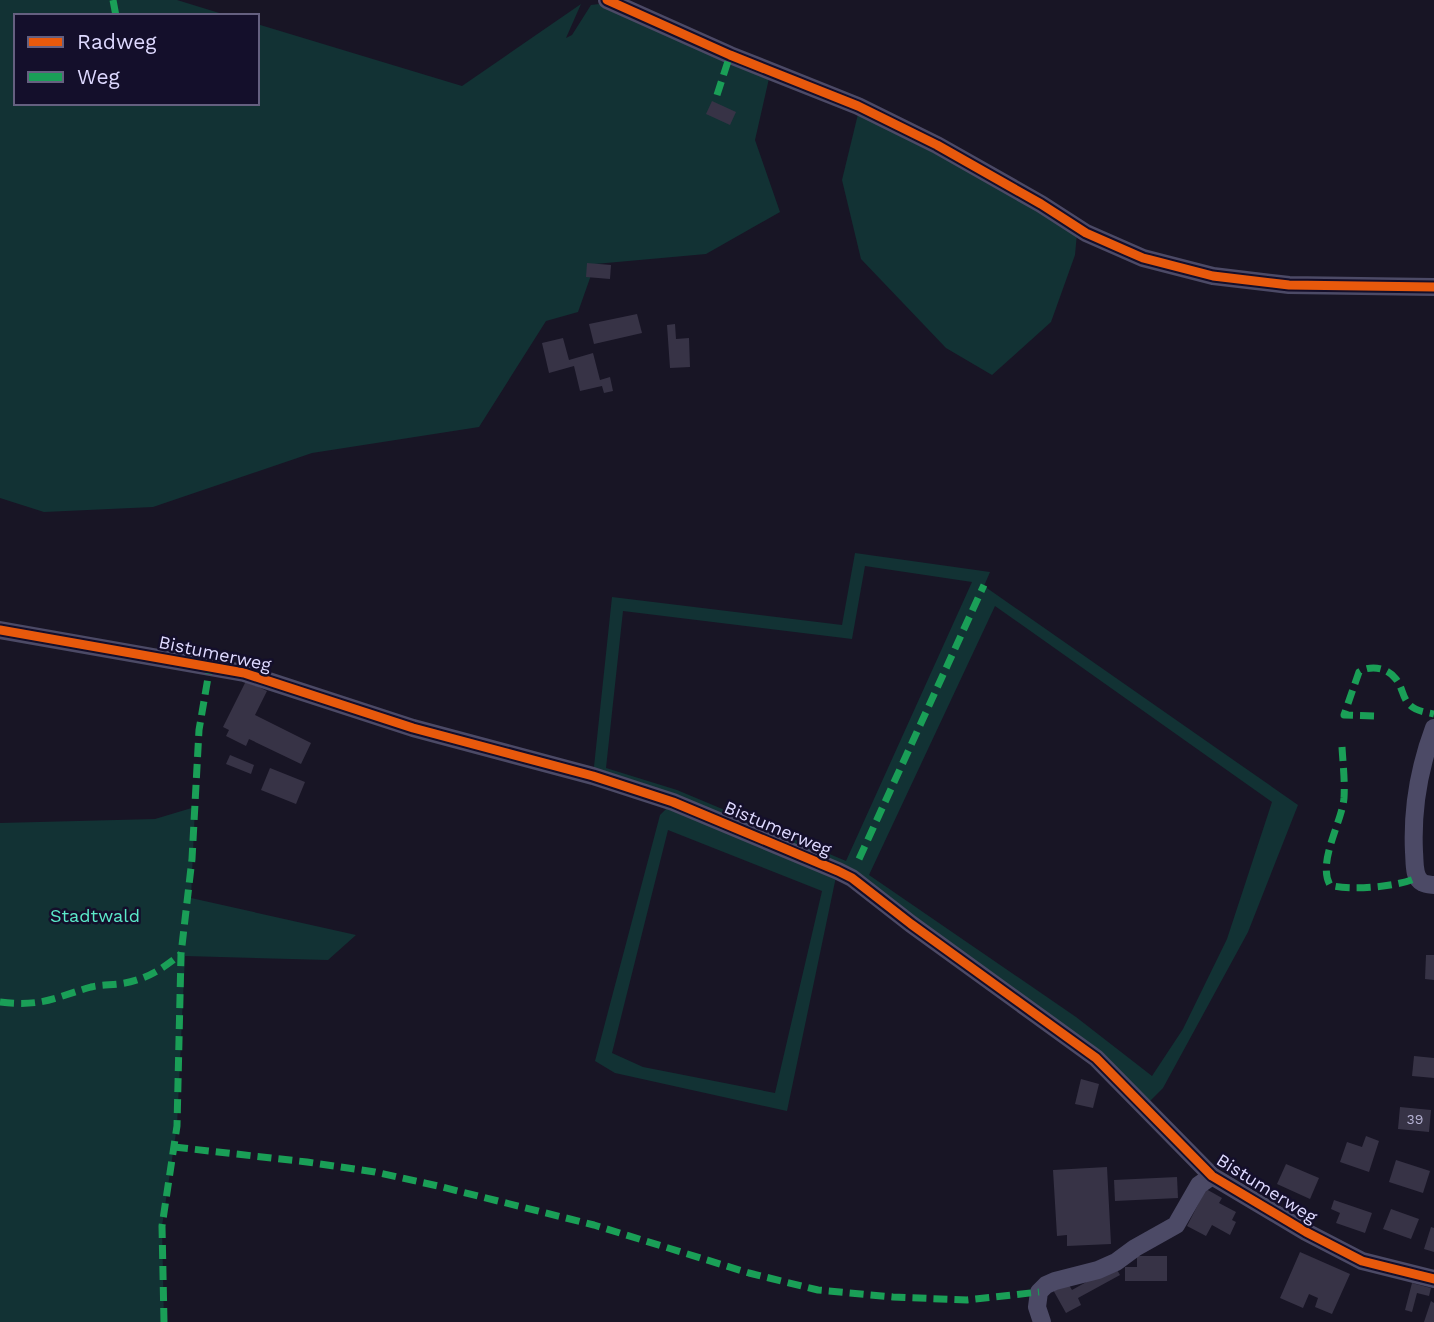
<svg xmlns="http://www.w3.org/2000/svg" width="1434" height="1322" viewBox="0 0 1434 1322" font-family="'Work Sans',sans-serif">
<rect width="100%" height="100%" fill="#181525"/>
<!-- green -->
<g fill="#123234" fill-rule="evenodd">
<polygon points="0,0 177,0 229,16 16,16 16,103 257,103 257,24 462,86 581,4 566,38 572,35 591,5 607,3 770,74 755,140 780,212 706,254 595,264 578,312 546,321 479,427 312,453 153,507 44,512 0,498"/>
<polygon points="859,110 1077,233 1075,255 1051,322 992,375 946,348 861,259 842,180"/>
<path d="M855,553L990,572L984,586L1298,805L1248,932L1163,1088L1143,1108L1096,1058L837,872L787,1111L615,1073L595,1061L660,815L673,802L593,776L612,597L842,625ZM865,566L972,582L846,861L677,790L606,768L623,611L852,639ZM995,606L1272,802L1227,939L1183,1029L1152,1076L1076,1017L869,875ZM668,830L822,891L775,1093L643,1067L612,1053Z"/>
<polygon points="195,807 191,898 356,935 328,960 185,956 177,1126 162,1226 164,1322 0,1322 0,823 155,819"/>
</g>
<!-- building -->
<g fill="#373346">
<polygon points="712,101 736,112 730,125 706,114"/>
<polygon points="587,263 611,265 610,279 586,277"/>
<polygon points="637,314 642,333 594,344 589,324"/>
<polygon points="675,324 676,339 689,338 690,367 670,368 667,325"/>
<polygon points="563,338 569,360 593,353 600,380 610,377 613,391 604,393 602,386 580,391 574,366 549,373 542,343"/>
<polygon points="246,681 267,691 255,715 311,743 301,764 249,739 246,746 226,736 229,730 223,727"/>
<polygon points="230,755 254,765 251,774 226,764"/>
<polygon points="270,768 305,782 296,804 261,790"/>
<polygon points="1426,955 1434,955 1434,980 1425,979"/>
<polygon points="1414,1056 1434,1058 1434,1078 1412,1076"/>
<polygon points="1081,1079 1099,1084 1093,1108 1075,1104"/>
<polygon points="1400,1107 1431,1110 1429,1132 1398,1129"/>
<polygon points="1366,1136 1379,1141 1369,1172 1340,1162 1347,1142 1362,1147"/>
<polygon points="1396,1160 1430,1171 1423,1193 1389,1182"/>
<polygon points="1286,1164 1319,1178 1310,1199 1277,1184"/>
<polygon points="1107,1167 1111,1244 1067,1246 1067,1235 1057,1236 1053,1170"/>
<polygon points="1177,1177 1178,1198 1115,1201 1114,1180"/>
<polygon points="1206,1189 1222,1198 1219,1203 1236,1212 1232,1220 1236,1222 1230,1235 1212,1225 1206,1236 1187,1226"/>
<polygon points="1334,1200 1372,1213 1365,1233 1336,1223 1340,1213 1331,1209"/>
<polygon points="1391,1209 1419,1219 1411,1239 1383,1229"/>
<polygon points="1431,1227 1434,1228 1434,1252 1424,1249"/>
<polygon points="1300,1252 1350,1274 1332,1314 1315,1307 1318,1298 1309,1294 1303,1308 1280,1298"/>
<polygon points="1137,1256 1167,1256 1167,1281 1125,1281 1125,1267 1137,1267"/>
<polygon points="1115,1266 1120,1275 1078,1298 1081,1305 1066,1313 1052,1288 1066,1280 1072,1290"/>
<polygon points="1412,1283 1431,1288 1429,1296 1417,1293 1412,1312 1405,1310"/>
<polygon points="1431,1301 1434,1303 1434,1322 1424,1322"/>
</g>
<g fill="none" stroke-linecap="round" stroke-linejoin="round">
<!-- minor -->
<g stroke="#4c4a66" stroke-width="18">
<polyline points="607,0 730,55 858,106 937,145 1041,204 1086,233 1143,258 1213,276 1289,285 1434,287"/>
<polyline points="0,630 244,673 413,728 593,776 673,802 838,871 852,878 911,924 1096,1058 1212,1176 1306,1232 1362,1261 1434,1279"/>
<path d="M1434,728C1419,768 1412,810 1414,852C1415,862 1413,878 1423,883C1424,884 1433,885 1434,885"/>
<polyline points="1042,1322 1037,1307 1039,1292 1046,1285 1055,1281 1098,1270 1116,1262 1135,1248 1176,1225 1199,1185 1212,1176"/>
</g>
<!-- quiet -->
<g stroke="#1a9f57" stroke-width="7" stroke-dasharray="14 7" stroke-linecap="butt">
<polyline points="113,0 116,16"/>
<polyline points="717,95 730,55"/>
<path d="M1374,716L1344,715L1359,672C1370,665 1386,667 1395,678C1402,685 1402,696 1408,703C1414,711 1425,712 1434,714"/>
<path d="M1342,747C1343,764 1345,781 1344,798C1342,822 1317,862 1330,885C1349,891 1400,887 1418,877"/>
<polyline points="859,859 984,585"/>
<path d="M0,1002C42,1007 53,998 91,987C99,985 109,985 118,984C144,981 161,970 181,954"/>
<polyline points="174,1147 307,1162 375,1172 438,1186 594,1225 749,1273 818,1290 893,1297 967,1300 1039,1292"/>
<polyline points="164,1322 162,1226 177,1126 181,954 192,859 199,730 210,666"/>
</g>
<!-- cycleway casing -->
<g stroke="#140f2b" stroke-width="13">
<g id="cycleway">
<polyline points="607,0 730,55 858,106 937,145 1041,204 1086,233 1143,258 1213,276 1289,285 1434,287"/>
<polyline points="0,630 244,673 413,728 593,776 673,802 838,871 852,878 911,924 1096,1058 1212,1176 1306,1232 1362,1261 1434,1279"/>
</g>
</g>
<!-- cycleway -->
<use href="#cycleway" stroke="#e8590c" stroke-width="9"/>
</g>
<g text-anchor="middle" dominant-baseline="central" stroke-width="5" stroke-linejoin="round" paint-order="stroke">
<!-- number labels -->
<g font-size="14" fill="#b4b0d1">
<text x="1415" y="1119">39</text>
</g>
<!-- street labels -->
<g font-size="18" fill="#ded9ff" stroke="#140f2b">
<text transform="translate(215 653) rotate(12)">Bistumerweg</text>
<text transform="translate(778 828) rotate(23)">Bistumerweg</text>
<text transform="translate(1267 1188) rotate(32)">Bistumerweg</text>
</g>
<!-- park labels -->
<g font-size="18" fill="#5be9c9" stroke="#140f2b">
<text x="95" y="915">Stadtwald</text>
</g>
</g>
<!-- legend -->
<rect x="14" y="14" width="245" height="91" fill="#140f2b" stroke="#656080" stroke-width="2"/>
<rect x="28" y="37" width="35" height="10" fill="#e8590c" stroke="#656080" stroke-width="2"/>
<text x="77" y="49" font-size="21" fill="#ded9ff">Radweg</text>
<rect x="28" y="72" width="35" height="10" fill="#1a9f57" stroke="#656080" stroke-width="2"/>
<text x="77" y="84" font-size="21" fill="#ded9ff">Weg</text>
</svg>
